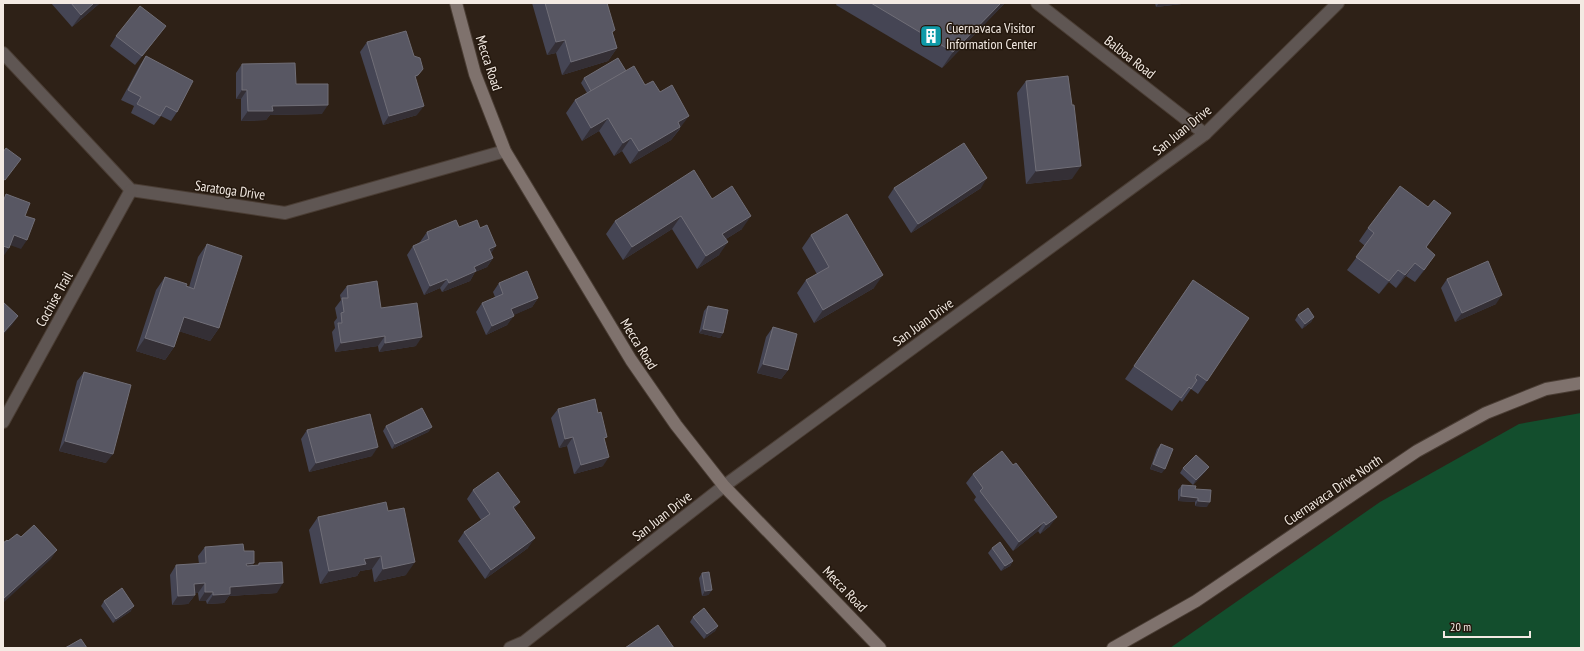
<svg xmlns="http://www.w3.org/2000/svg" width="1584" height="651" viewBox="0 0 1584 651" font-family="'PT Sans Narrow',sans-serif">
<rect width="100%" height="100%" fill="#2e2117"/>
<!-- green -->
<polygon fill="#134e2d" points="1581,413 1581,648 1170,648 1380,502 1519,424"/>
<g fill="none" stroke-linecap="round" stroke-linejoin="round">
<!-- street casing -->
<g stroke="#4a3d34" stroke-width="14">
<g id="street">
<polyline points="1037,3 1205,134"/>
<polyline points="3,53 131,190 285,213 505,151"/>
<polyline points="3,422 131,190"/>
<polyline points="510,648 524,642 724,486 1205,134 1338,3"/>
</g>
</g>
<!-- secondary casing -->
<g stroke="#4a3d34" stroke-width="14">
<g id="secondary">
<polyline points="456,3 475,74 505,151 631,360 676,425 724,486 880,648"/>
<polyline points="1113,648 1196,601 1417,451 1486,413 1546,389 1581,383"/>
</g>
</g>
<!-- street -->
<use href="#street" stroke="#5f5653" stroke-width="12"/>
<!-- secondary -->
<use href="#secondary" stroke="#7f726d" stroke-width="12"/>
</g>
<!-- wall -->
<g fill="#454554">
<polygon points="51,3 100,3 72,27"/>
<polygon points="532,3 607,3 613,34 617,48 608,61 562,75 556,53 547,55"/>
<polygon points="837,3 1005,3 942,68 836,5"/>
<polygon points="1155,3 1190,3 1156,7"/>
<polygon points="166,26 135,65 110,46 116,36"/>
<polygon points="367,42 417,115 383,125 360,52"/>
<polygon points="146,56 177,112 171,121 161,116 154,125 131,113 134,106 121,100 140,65"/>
<polygon points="242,64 296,84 322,114 270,115 266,120 241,121 241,99 236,99 236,73"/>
<polygon points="626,71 645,85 680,129 679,130 671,140 630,164 622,151 614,156 599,131 582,141 566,113 575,100 587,93 581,83 584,78"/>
<polygon points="1026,81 1072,179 1026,184 1017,93"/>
<polygon points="894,188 981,188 911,233 888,197"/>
<polygon points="712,199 742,229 726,239 719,255 697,269 672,229 623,260 606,234 615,221"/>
<polygon points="1428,207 1451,213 1426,248 1426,268 1415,282 1406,276 1396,288 1389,282 1379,294 1347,270 1365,246 1359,241 1368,228"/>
<polygon points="459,227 491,253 493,258 487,267 475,272 470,281 442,292 440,288 424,295 407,255 413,246 420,242 427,232"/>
<polygon points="811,235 874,288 814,323 797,293 806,280 817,274 802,248"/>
<polygon points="207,244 219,328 210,341 179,331 174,347 165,360 136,351 156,290 165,277 189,287 198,257"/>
<polygon points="1447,279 1496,304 1455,322 1441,288"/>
<polygon points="1193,280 1207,381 1198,394 1191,389 1182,402 1180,400 1172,411 1125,379"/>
<polygon points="499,283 538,298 532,307 513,315 507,325 486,335 476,312 482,303 495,297 493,292"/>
<polygon points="347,286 381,308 416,346 379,352 378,346 335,352 332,332 335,328 334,322 337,318 335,308 341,300 340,295"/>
<polygon points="708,306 723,333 720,338 699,333 704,311"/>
<polygon points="1298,315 1314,317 1311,322 1302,329 1295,320"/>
<polygon points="773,327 788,370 781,379 757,373 766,337"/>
<polygon points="84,372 106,463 59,451 77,381"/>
<polygon points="558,409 605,440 603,466 574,474 567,446 559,448 551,418"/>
<polygon points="386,426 432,427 428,432 392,449 383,431"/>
<polygon points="307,430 372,456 309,472 301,439"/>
<polygon points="1161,444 1162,473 1150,469 1157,449"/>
<polygon points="1209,467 1205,472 1193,485 1180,473 1183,468"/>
<polygon points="973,474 1050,526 1040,534 1038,531 1013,551 974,500 976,497 966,483"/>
<polygon points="1182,485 1195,489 1207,507 1195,506 1195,502 1178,501 1178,490"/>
<polygon points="473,490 514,510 528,548 485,579 458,541 464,532 481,520 467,499"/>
<polygon points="388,511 406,575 374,582 372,569 360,571 357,576 320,584 309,530 318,517"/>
<polygon points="205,547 244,551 253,566 258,565 259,563 277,593 229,596 224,603 207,604 206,601 199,601 198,593 195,593 195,595 188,604 172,605 170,575 176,565 199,564 198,556"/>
<polygon points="992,548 1013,561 1010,566 1001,571 988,553"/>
<polygon points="702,573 712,590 708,595 702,596 699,578"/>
<polygon points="104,601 131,611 113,623 101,606"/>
<polygon points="693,617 718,626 715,631 704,639 690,622"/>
</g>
<!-- shaded-wall -->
<g fill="#342f35">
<polygon points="94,3 100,3 72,27 81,15"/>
<polygon points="1001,3 1005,3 942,68 953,52"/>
<polygon points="1159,3 1190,3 1156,7"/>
<polygon points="565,40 556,53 547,55 556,42"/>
<polygon points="617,48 608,61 562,75 571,62"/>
<polygon points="423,69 416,78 411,84 415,76"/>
<polygon points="242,90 247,90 241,99 236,99"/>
<polygon points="328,105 322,114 270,115 266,120 241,121 248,111 272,106"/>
<polygon points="424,106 417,115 383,125 389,116"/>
<polygon points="689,116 671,140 630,164 639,151 678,122"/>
<polygon points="608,118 599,131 582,141 591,128"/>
<polygon points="631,138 622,151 614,156 623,143"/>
<polygon points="1081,166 1072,179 1026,184 1036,171"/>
<polygon points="987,178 981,188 911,233 918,224"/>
<polygon points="1451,213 1442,226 1417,260 1426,247"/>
<polygon points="681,216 672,229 623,260 632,247"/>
<polygon points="751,216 742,229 713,247 722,234"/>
<polygon points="14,235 27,240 21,249 7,244"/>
<polygon points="728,242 719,255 697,269 706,256"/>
<polygon points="3,246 9,248 3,257"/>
<polygon points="496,246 490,255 489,249"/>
<polygon points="1435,255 1426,268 1415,282 1424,270"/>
<polygon points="493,258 487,267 475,272 470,281 442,292 449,283 474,267"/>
<polygon points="1415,263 1406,276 1396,288 1405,275"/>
<polygon points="1398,270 1389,282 1379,294 1389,281"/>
<polygon points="883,275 874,288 814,323 823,310"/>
<polygon points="447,279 440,288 424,295 430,286"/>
<polygon points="1502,295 1496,304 1455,322 1462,313"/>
<polygon points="538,298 532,307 505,319 511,309"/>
<polygon points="18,316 12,325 3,335 3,333"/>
<polygon points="514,316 507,325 486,335 492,326"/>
<polygon points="184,317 219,328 210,341 175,330"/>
<polygon points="1314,317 1311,322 1302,329 1305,324"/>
<polygon points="703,329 723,333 720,338 699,333"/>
<polygon points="385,336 378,346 335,352 341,343"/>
<polygon points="422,337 416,346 379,352 385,343"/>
<polygon points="145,338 174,347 165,360 136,351"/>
<polygon points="763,364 788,370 781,379 757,373"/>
<polygon points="432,427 428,432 392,449 395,444"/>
<polygon points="573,437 567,446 559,448 565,439"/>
<polygon points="65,441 113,454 106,463 59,451"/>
<polygon points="378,447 372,456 309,472 316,463"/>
<polygon points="609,457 603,466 574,474 581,465"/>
<polygon points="1153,464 1165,469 1162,473 1150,469"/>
<polygon points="1209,467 1205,472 1193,485 1196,480"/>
<polygon points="1181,496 1198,498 1195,502 1178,501"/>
<polygon points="1198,501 1210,502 1207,507 1195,506"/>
<polygon points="520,502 513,511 513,507"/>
<polygon points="1057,517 1050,526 1040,534 1046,525"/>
<polygon points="1044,522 1038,531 1013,551 1019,542"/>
<polygon points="535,538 528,548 485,579 491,570"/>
<polygon points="57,550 51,559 3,603 3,599"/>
<polygon points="381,556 372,569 360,571 357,576 320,584 329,571 364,559"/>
<polygon points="1013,561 1010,566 1001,571 1005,566"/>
<polygon points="415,562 406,575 374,582 383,569"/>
<polygon points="254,563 248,573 246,564"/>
<polygon points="205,583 198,593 188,594 194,584"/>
<polygon points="283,583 277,593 229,596 224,603 207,604 213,595 230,587"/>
<polygon points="712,590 708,595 702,596 705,591"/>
<polygon points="205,592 213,592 206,601 199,601"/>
<polygon points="195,595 188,604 172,605 178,596"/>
<polygon points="134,606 131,611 113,623 116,619"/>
<polygon points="718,626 715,631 704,639 707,634"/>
</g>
<!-- building -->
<g fill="#585763" stroke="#706e77">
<polygon points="71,3 94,3 81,15"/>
<polygon points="545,3 607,3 615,30 612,32 617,48 571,62 565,40 556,42"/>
<polygon points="871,3 1001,3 953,52"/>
<polygon points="140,6 166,26 142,56 116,36"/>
<polygon points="406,31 414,56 420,58 423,69 418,75 415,76 424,106 389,116 367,42"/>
<polygon points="146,56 193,81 177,112 166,106 160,116 137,104 141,97 128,90"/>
<polygon points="618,58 626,71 591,91 584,78"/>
<polygon points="295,63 296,84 328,84 328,105 272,106 273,111 248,111 247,90 242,90 242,64"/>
<polygon points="634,66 645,85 653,81 660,92 672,85 689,116 678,122 680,127 639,151 631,138 623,143 608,118 591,128 575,100"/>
<polygon points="1068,76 1072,105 1074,105 1081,166 1036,171 1026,81"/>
<polygon points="964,143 987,178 918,224 894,188"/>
<polygon points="6,148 21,159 5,180 3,179 3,152"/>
<polygon points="694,170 712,199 732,186 751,216 722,234 728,242 706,256 681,216 632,247 615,221"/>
<polygon points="1400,186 1428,207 1434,200 1451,213 1426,247 1435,255 1424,270 1415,263 1405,275 1398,270 1389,281 1356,257 1374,233 1368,228"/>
<polygon points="6,194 30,203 25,216 35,219 27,240 14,235 9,248 3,246 3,202"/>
<polygon points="847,214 883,275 823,310 806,280 829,267 811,235"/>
<polygon points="456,220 459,227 477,220 480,228 487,225 496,246 489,249 493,258 474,267 476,271 449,283 447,279 430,286 413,246 429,239 427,232"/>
<polygon points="207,244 242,256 219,328 184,317 174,347 145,338 165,277 187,284 186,286 194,289"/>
<polygon points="1488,261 1502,295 1462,313 1447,279"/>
<polygon points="527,271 538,298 511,309 514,316 492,326 482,303 503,294 499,283"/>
<polygon points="1193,280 1249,318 1207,381 1197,374 1195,378 1197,380 1191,389 1189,387 1181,398 1134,366"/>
<polygon points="377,281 381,308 417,303 422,337 385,343 385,336 341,343 338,323 342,323 341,313 344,312 342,298 348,298 347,286"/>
<polygon points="3,302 18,316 3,333"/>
<polygon points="708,306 728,310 723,333 703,329"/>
<polygon points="1308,308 1314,317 1305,324 1298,315"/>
<polygon points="773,327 797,334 788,370 763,364"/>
<polygon points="84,372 131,385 113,454 65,441"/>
<polygon points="595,399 598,413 601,412 607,437 604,438 609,457 581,465 573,437 565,439 558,409"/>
<polygon points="422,408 432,427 395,444 386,426"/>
<polygon points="370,414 378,447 316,463 307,430"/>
<polygon points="1161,444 1173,449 1165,469 1153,464"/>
<polygon points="1002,451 1013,465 1016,463 1057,517 1046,525 1044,522 1019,542 980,491 983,488 973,474"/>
<polygon points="1196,455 1209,467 1196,480 1183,468"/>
<polygon points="498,472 520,502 513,507 535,538 491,570 464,532 490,514 473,490"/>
<polygon points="1182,485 1196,486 1195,489 1211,490 1210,502 1198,501 1198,498 1181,496"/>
<polygon points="386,502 388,511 404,508 415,562 383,569 381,556 364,559 366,564 329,571 318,517"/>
<polygon points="34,525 57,550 3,599 3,543 7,540 8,541 17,534 21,537"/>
<polygon points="1000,542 1013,561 1005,566 992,548"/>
<polygon points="243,544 244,551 254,551 254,563 246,564 247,566 259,565 259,563 282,562 283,583 230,587 230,594 213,595 213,592 205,592 205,583 194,584 195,595 178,596 176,565 206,563 205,547"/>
<polygon points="709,572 712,590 705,591 702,573"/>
<polygon points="122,588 134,606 116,619 104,601"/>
<polygon points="704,608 718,626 707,634 693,617"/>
<polygon points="658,625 674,648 625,648"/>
<polygon points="81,639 87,648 65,648"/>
</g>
<!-- icons -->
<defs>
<g id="building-square" transform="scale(1.15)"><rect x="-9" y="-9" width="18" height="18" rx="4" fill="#0f9aa8" stroke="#24180e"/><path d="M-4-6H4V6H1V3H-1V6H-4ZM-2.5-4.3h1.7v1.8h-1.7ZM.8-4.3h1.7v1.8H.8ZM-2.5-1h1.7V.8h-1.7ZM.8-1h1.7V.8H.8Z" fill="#fff"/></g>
</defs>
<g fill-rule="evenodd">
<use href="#building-square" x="931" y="36"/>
</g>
<g text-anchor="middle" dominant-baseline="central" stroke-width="3" stroke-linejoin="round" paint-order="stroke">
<!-- poi labels -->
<g font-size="14" fill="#f3eae3" stroke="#24180e" text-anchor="start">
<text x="946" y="28">Cuernavaca Visitor<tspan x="946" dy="16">Information Center</tspan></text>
</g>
<!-- street labels -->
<g font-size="14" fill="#f3eae3" stroke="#24180e">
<text transform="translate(1130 57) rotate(38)">Balboa Road</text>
<text transform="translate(489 63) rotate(72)">Mecca Road</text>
<text transform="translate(1182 130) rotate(-39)">San Juan Drive</text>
<text transform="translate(230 190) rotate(8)">Saratoga Drive</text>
<text transform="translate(54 299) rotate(-61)">Cochise Trail</text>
<text transform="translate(923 322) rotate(-36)">San Juan Drive</text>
<text transform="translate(639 344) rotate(58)">Mecca Road</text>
<text transform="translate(1333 490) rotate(-34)">Cuernavaca Drive North</text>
<text transform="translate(662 516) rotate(-38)">San Juan Drive</text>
<text transform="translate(845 589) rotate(46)">Mecca Road</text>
</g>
</g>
<!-- border -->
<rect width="1584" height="651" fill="none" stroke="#f3eae3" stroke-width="8"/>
<!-- scale -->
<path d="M1444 631v6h86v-6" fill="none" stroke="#f3eae3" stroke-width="2"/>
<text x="1450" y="631" font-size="12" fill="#f3eae3" stroke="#24180e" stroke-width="3" paint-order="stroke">20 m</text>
</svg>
